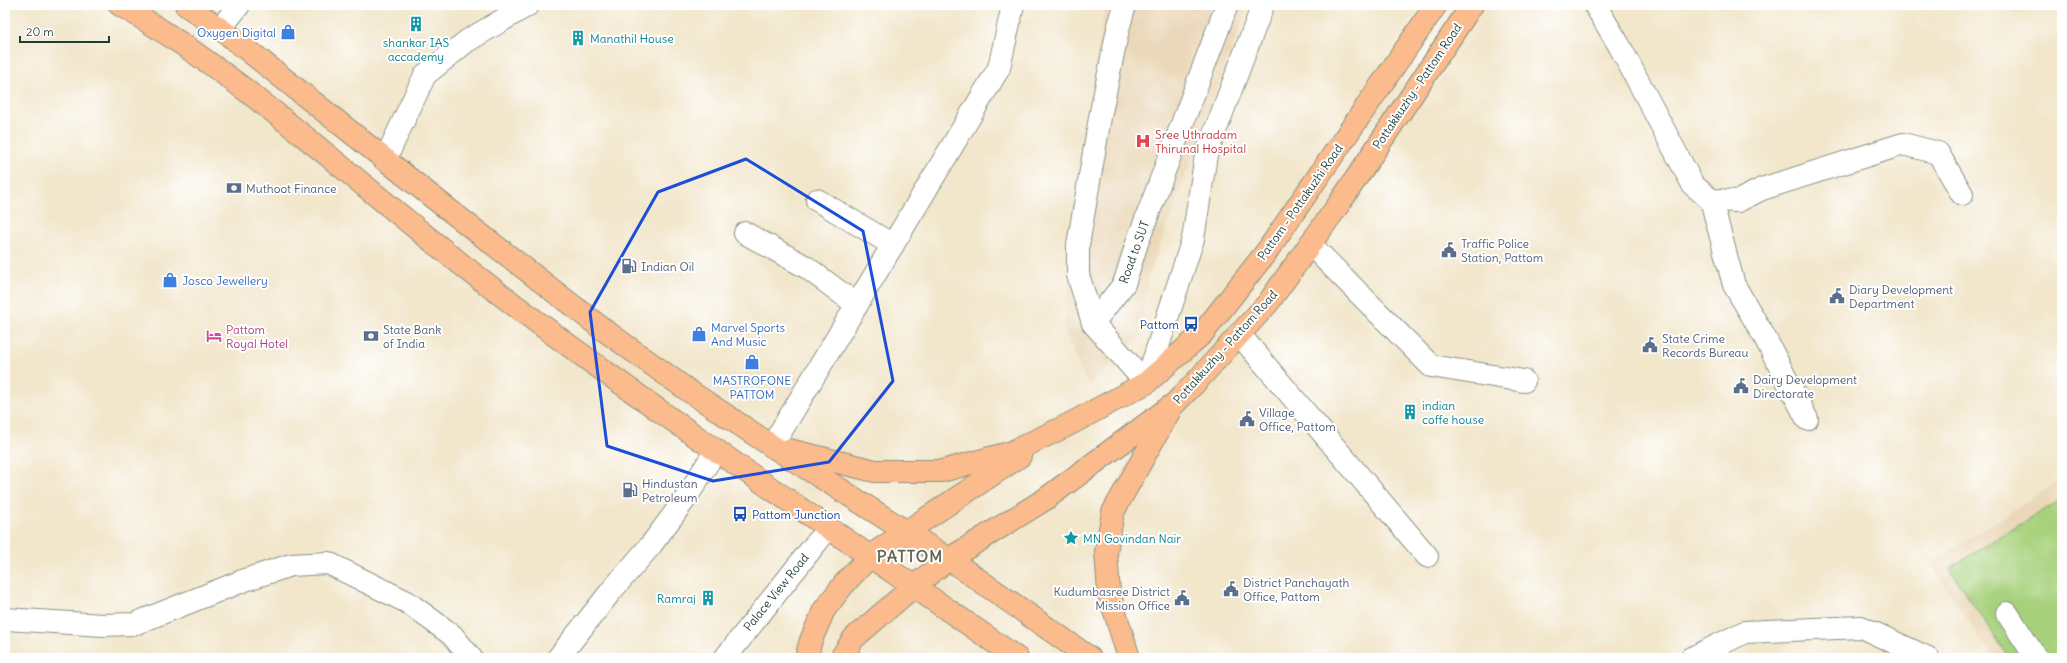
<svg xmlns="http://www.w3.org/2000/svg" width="2067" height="663" viewBox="0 0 2067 663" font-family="Delius,sans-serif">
<rect width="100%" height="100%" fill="#fff"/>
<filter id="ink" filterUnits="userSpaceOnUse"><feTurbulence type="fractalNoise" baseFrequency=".025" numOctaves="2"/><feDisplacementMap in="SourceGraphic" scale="8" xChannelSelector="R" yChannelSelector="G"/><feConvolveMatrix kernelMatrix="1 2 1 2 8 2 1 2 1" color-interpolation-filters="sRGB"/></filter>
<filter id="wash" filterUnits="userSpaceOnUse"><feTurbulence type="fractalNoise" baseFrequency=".012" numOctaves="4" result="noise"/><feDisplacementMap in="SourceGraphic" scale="16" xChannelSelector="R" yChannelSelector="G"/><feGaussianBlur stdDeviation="0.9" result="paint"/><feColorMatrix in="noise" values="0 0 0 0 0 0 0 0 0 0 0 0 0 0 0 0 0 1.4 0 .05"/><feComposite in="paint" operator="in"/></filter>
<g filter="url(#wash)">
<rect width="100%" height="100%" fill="#f2e6cb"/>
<!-- built -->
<g fill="#ebd8ba">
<polygon points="1105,5 1248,5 1148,278 1140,336 1088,386 1064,328"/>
<polygon points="2062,480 2062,658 1994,658 1929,563"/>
</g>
<!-- green -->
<polygon fill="#a7d17c" stroke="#638758" points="2062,499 2062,658 2009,658 1949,568"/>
</g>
<g filter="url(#ink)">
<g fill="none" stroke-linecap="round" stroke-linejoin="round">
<!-- minor casing -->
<g stroke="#889280" stroke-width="24">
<g id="minor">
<polyline points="1125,5 1118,29 1101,112 1078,245 1078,275 1093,323 1146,383"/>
<polyline points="1595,5 1619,45 1693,185 1711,200 1738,201 1762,189 1903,144 1938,153 1962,194"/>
<polyline points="220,29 239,5"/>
<polyline points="385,160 425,75 467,41 528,5"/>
<polyline points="817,200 893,245"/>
<polyline points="1711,200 1734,285 1764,336 1807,419"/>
<polyline points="745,233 806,267 857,305"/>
<polyline points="1310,244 1431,366 1524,381"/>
<polyline points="1093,323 1124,284 1137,243 1227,5"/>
<polyline points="1239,334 1427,556"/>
<polyline points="1146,383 1193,239 1206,155 1263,5"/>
<polyline points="772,446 999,68 1013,5"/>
<polyline points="2007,613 2036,658"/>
<polyline points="5,619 103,625 134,624 245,580 291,565 328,563 407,602 452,635 471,658"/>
<polyline points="558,658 612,590 651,545 686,498 716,450"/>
<polyline points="725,658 828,528"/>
<polyline points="1692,658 1745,632 1861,627 1928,658"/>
</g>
</g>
<!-- major casing -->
<g stroke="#889280" stroke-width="24">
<g id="major">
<path d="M120,5C254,83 365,192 488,285C659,416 840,534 1017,658"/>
<polyline points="186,5 230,36 431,196 604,330 689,391 772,446 949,559 1090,658"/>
<polyline points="789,450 875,471 942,471 1012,452 1070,424 1146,383 1202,334 1267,251 1436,5"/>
<polyline points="806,658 811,640 824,610 844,584 870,556 1020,456"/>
<polyline points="841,658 854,638 914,586 949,559 1044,500 1174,404 1194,384 1268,303 1339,204 1472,5"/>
<polyline points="1129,658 1109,593 1106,552 1113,512 1170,410"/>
</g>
</g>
<!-- minor -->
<use href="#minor" stroke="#fff" stroke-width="22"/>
<!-- major -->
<use href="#major" stroke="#fbbb8d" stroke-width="22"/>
</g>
</g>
<!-- marked area -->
<path fill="none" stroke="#1d4ed8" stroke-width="3" stroke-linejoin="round" d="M746,159L863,231L893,381L829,462L713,481L607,446L590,312L658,192Z"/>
<!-- icons -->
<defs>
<g id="building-bare" transform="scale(1.2)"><path d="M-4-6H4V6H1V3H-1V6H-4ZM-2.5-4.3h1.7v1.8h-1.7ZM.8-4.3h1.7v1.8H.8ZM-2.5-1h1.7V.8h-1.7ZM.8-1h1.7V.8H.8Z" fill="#0f9aa8" stroke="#fff" stroke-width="2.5" paint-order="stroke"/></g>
<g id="shop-bare" transform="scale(1.2)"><path d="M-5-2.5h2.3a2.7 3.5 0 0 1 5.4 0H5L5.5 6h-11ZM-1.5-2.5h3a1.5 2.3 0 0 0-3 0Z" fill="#3f7fe0" stroke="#fff" stroke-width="2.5" paint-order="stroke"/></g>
<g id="hospital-bare" transform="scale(1.2)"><path d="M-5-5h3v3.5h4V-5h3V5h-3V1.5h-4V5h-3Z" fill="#e0444e" stroke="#fff" stroke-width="2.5" paint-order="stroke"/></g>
<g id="bank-bare" transform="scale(1.2)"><path d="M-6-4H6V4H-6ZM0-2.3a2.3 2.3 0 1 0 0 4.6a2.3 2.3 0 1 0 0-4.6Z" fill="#5c6f8a" stroke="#fff" stroke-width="2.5" paint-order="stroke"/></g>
<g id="civic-bare" transform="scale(1.2)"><path d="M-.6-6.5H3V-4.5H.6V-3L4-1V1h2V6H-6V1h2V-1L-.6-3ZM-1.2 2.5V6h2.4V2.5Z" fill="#5c6f8a" stroke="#fff" stroke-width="2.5" paint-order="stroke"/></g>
<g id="fuel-bare" transform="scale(1.2)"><path d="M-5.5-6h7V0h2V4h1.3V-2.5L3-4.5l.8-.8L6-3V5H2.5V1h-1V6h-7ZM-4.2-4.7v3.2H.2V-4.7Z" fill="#5c6f8a" stroke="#fff" stroke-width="2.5" paint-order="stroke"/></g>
<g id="bus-bare" transform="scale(1.2)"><path d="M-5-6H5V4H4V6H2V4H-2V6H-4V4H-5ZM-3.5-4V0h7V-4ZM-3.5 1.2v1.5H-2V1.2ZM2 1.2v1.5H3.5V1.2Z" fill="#1a4fb4" stroke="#fff" stroke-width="2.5" paint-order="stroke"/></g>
<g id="hotel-bare" transform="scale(1.2)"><path d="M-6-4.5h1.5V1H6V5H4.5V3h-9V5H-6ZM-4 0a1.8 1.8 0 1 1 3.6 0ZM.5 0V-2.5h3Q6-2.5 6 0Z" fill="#d1479c" stroke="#fff" stroke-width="2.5" paint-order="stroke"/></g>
<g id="sight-bare" transform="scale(1.2)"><path d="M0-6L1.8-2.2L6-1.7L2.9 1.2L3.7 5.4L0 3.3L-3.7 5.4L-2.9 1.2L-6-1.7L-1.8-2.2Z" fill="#0f9aa8" stroke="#fff" stroke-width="2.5" paint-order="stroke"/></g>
</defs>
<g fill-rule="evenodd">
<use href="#building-bare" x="416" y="24"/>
<use href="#shop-bare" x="288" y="32"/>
<use href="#building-bare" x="578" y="38"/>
<use href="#hospital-bare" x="1143" y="141"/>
<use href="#bank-bare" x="234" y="188"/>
<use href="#civic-bare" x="1449" y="250"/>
<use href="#fuel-bare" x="629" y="266"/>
<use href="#shop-bare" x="170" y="280"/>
<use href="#civic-bare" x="1837" y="296"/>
<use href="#bus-bare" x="1191" y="324"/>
<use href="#shop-bare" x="699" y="334"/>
<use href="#hotel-bare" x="214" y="336"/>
<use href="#bank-bare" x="371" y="336"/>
<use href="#civic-bare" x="1650" y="345"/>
<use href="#shop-bare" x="752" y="362"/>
<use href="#civic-bare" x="1741" y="386"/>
<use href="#building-bare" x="1410" y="412"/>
<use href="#civic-bare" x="1247" y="419"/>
<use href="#fuel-bare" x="630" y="490"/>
<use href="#bus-bare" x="740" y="514"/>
<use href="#sight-bare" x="1071" y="538"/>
<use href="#civic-bare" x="1231" y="589"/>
<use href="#building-bare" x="708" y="598"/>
<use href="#civic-bare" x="1182" y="598"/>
</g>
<g text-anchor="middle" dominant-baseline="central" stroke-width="4" stroke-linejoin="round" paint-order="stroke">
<!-- shop labels -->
<g font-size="12" fill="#366cbe" stroke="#fff" text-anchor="start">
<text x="276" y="32" text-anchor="end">Oxygen Digital</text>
<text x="182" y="280">Josco Jewellery</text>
<text x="711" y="327">Marvel Sports<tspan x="711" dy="14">And Music</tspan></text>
<text x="752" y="380" text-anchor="middle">MASTROFONE<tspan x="752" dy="14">PATTOM</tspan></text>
</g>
<!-- culture labels -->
<g font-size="12" fill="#0d838f" stroke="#fff" text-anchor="start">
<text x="590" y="38">Manathil House</text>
<text x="416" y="42" text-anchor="middle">shankar IAS<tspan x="416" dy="14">accademy</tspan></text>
<text x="1422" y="405">indian<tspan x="1422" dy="14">coffe house</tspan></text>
<text x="1083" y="538">MN Govindan Nair</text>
<text x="696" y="598" text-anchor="end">Ramraj</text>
</g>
<!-- street labels -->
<g font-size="12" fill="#1f3d34" stroke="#fff">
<text transform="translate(1417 86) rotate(-56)">Pottakkuzhy - Pattom Road</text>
<text transform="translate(1300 202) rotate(-55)">Pattom - Pottakuzhi Road</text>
<text transform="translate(1134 252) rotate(-70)">Road to SUT</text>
<text transform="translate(1225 347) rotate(-48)">Pottakkuzhy - Pattom Road</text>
<text transform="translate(776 592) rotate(-51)">Palace View Road</text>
</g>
<!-- health labels -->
<g font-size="12" fill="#be3a42" stroke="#fff" text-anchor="start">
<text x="1155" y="134">Sree Uthradam<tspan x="1155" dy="14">Thirunal Hospital</tspan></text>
</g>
<!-- service labels -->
<g font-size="12" fill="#4e5e75" stroke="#fff" text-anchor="start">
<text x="246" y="188">Muthoot Finance</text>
<text x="1461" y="243">Traffic Police<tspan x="1461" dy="14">Station, Pattom</tspan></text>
<text x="641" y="266">Indian Oil</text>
<text x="1849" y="289">Diary Development<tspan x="1849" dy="14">Department</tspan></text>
<text x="383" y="329">State Bank<tspan x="383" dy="14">of India</tspan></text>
<text x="1662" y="338">State Crime<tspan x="1662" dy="14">Records Bureau</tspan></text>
<text x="1753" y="379">Dairy Development<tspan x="1753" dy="14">Directorate</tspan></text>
<text x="1259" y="412">Village<tspan x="1259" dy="14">Office, Pattom</tspan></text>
<text x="642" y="483">Hindustan<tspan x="642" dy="14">Petroleum</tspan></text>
<text x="1243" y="582">District Panchayath<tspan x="1243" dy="14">Office, Pattom</tspan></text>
<text x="1170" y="591" text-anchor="end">Kudumbasree District<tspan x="1170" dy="14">Mission Office</tspan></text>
</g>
<!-- transit labels -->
<g font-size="12" fill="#164399" stroke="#fff" text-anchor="end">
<text x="1179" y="324">Pattom</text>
<text x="752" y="514" text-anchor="start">Pattom Junction</text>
</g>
<!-- hotel labels -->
<g font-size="12" fill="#b23c85" stroke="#fff" text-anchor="start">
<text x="226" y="329">Pattom<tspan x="226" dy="14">Royal Hotel</tspan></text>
</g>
<!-- district labels -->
<g font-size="16" font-weight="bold" letter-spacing="1" fill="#666454" stroke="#fff">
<text x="910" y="556">PATTOM</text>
</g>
</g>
<!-- margin -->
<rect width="2067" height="663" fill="none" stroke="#fff" stroke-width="20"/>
<!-- scale -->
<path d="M20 36v6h89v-6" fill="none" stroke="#1f3d34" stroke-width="2"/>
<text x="26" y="36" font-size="12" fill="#1f3d34" stroke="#ffffff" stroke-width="3" paint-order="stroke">20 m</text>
</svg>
